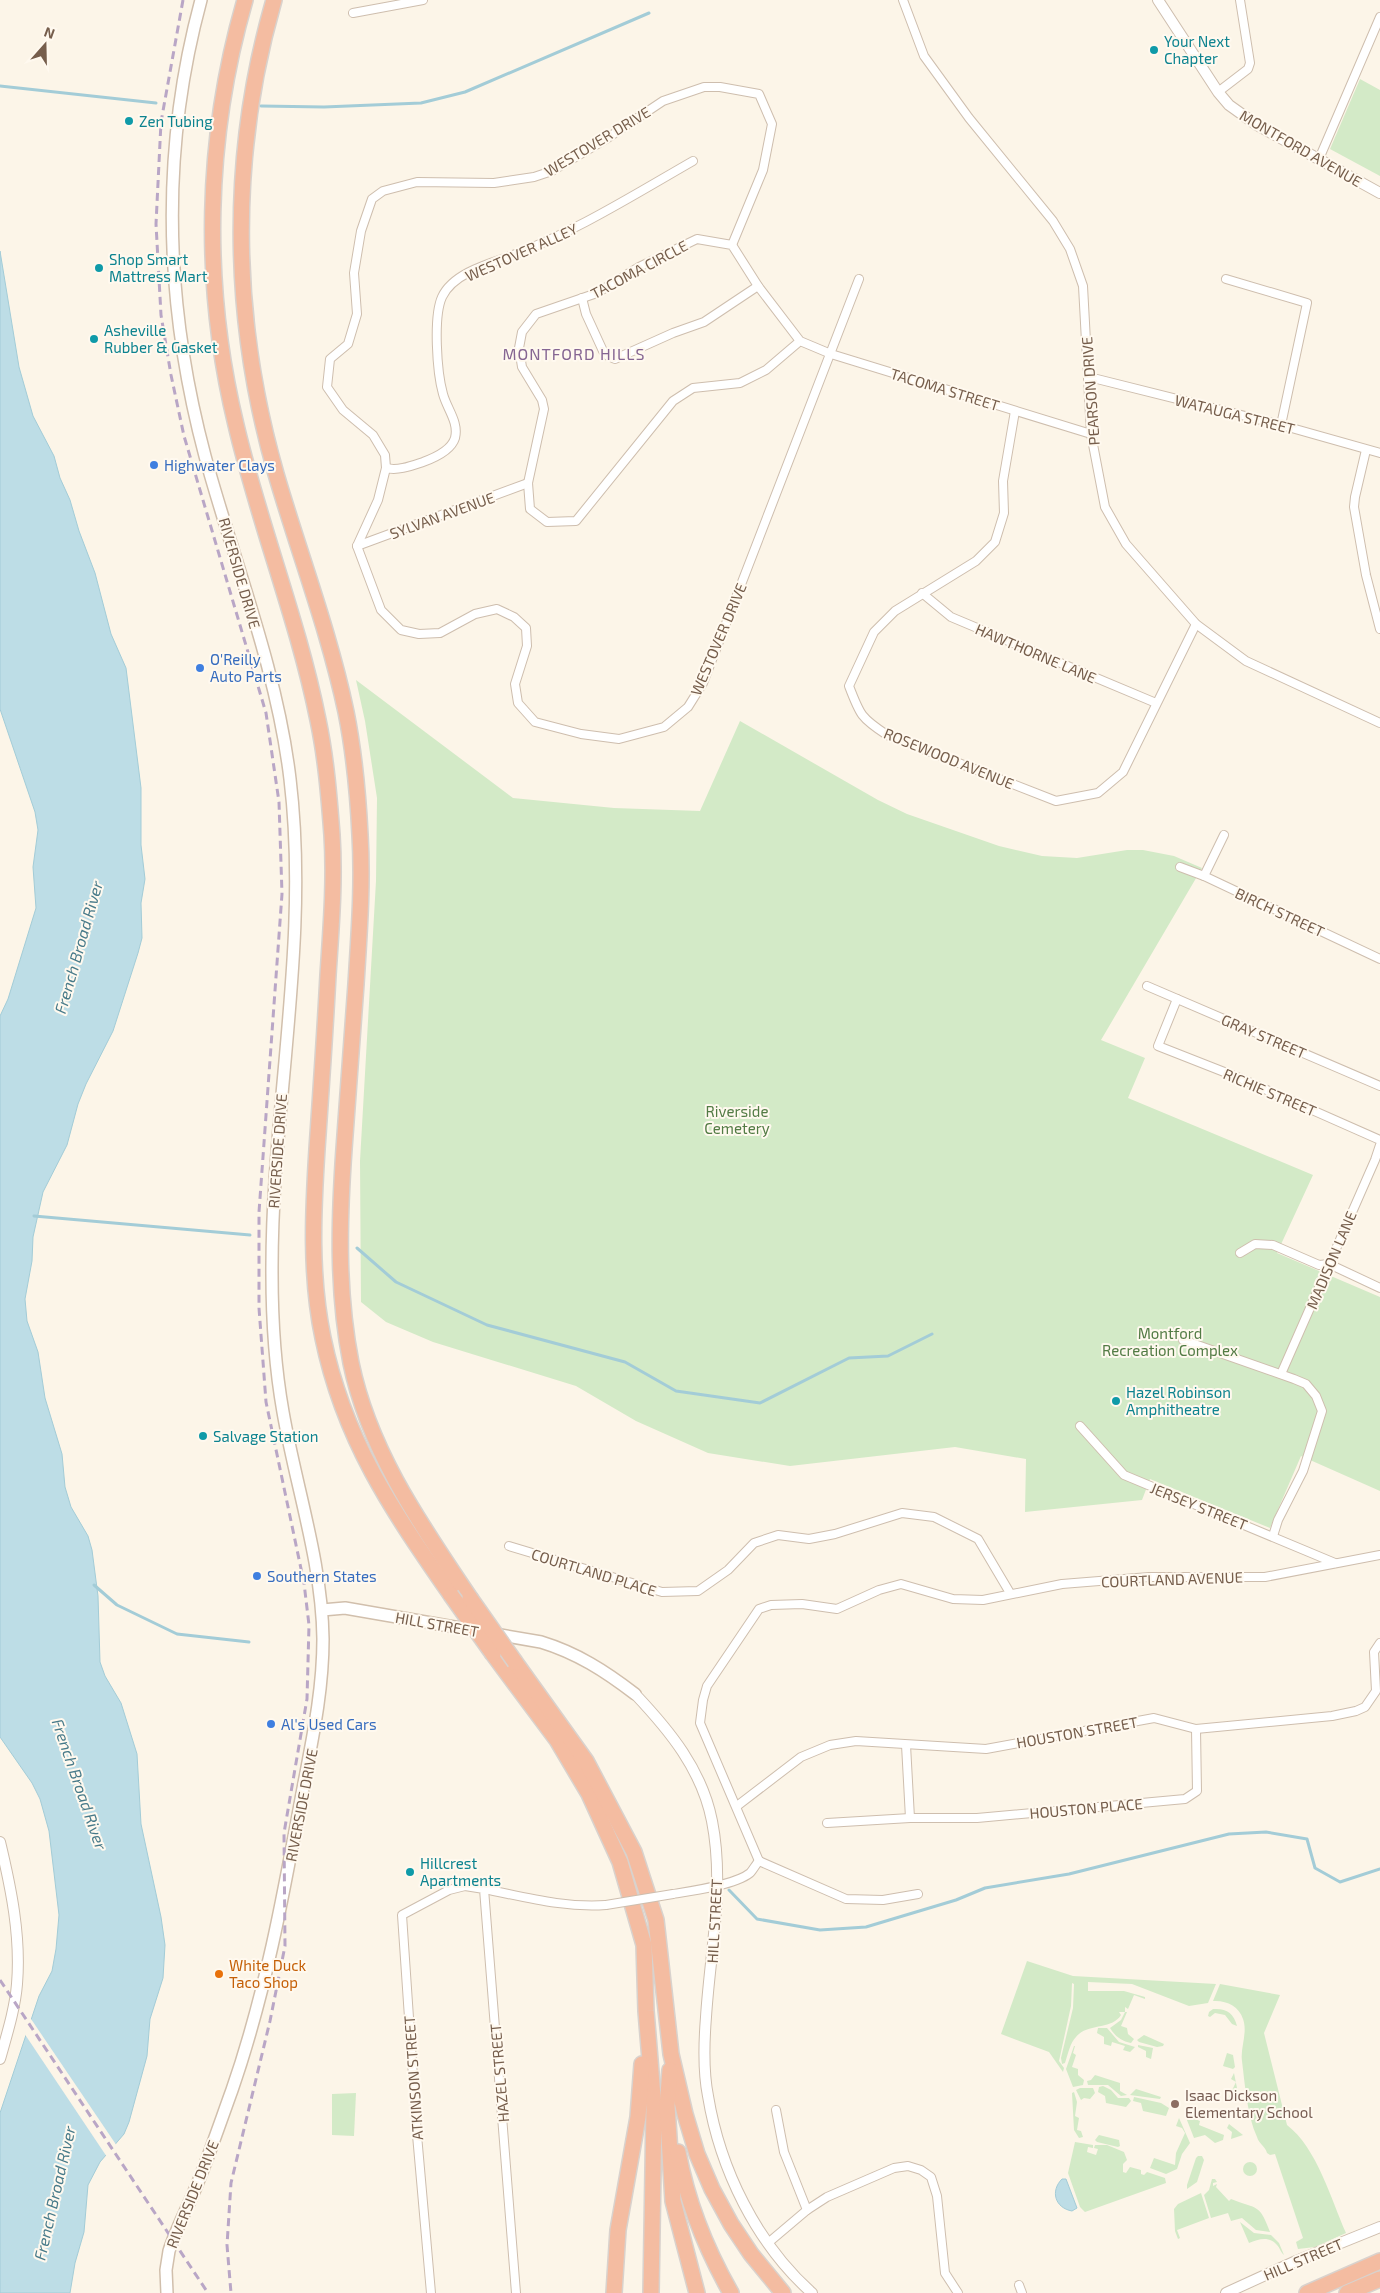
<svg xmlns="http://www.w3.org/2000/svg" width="1380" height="2293" viewBox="0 0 1380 2293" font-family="'Exo 2',sans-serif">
<rect width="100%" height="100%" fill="#fcf5e8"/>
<!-- green -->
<g fill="#d3eac7">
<polygon points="1360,79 1380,90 1380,176 1330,149"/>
<polygon points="356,680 513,798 614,808 700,811 740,721 878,800 907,814 999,846 1042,856 1077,858 1127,850 1143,850 1174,856 1202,868 1101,1040 1145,1058 1128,1098 1313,1175 1277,1253 1380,1297 1380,1491 1301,1456 1270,1528 1150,1479 1142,1500 1025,1512 1026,1459 955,1447 790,1466 708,1453 636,1421 576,1386 433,1342 386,1322 361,1302 360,1161 376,881 377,798 365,721"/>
<path d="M1027,1961L1073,1976L1216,1984L1208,2003L1189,2006L1132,1984L1088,1982V1991H1124L1145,1997V1999L1134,1995L1128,2009L1125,2007V2012H1127L1121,2026L1127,2028L1128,2034L1134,2039L1131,2043C1121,2041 1115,2036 1110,2028L1121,2020L1125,2012H1119L1121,2015C1112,2030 1087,2023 1076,2037C1070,2043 1068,2054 1065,2063L1062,2064L1061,2058L1073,2008L1074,1984L1072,1983L1071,2006L1059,2061L1064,2068L1063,2072L1049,2052L1001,2034Z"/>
<path d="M1220,1984L1280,1995L1264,2033L1287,2125C1317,2148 1331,2199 1346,2233L1315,2247L1298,2249L1296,2242L1303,2238L1275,2154L1270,2155L1267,2153C1265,2146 1259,2144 1257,2137C1247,2115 1245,2085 1242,2061C1240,2048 1248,2033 1243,2019C1239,2006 1226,2000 1213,2001Z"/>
<path d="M1213,2009C1226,2008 1234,2013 1237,2026L1232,2024L1225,2015L1215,2013L1210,2017L1208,2016L1209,2012Z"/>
<polygon points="1098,2028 1107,2028 1119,2042 1135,2047 1130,2052 1123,2050 1125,2046 1112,2042 1111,2046 1104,2044 1104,2037 1097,2033"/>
<polygon points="1144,2035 1164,2044 1163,2046 1157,2047 1139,2042 1137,2040"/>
<polygon points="1138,2045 1153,2048 1151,2059 1146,2057 1146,2051 1138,2047"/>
<polygon points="1074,2046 1075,2046 1073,2053 1076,2055 1072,2067 1078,2069 1078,2075 1084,2080 1083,2085 1073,2087 1066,2069"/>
<polygon points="1227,2053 1233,2055 1235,2067 1233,2069 1223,2066"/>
<polygon points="1234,2073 1239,2098 1226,2103 1236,2082 1231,2079"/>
<polygon points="1095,2075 1120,2083 1120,2091 1127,2095 1121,2096 1108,2085 1088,2085 1087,2081 1091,2080"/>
<polygon points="1103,2086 1111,2090 1118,2098 1129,2098 1131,2101 1126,2107 1106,2103 1105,2096 1098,2092 1099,2087"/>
<polygon points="1080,2088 1093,2088 1095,2093 1090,2099 1084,2098 1081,2100 1076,2090"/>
<polygon points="1136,2089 1161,2097 1160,2099 1130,2095"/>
<polygon points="1074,2092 1077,2102 1075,2116 1079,2118 1077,2130 1081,2131 1083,2137 1079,2138 1074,2130 1072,2093"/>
<polygon points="356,2093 354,2136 332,2135 332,2094"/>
<polygon points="1134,2097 1161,2103 1169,2108 1166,2116 1143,2111 1141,2103 1133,2101"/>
<polygon points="1185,2115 1200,2121 1199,2125 1224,2135 1223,2140 1215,2143 1205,2135 1194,2138"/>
<polygon points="1179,2118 1190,2143 1182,2154 1177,2169 1166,2174 1150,2168 1154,2158 1175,2165 1176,2153 1185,2133 1182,2128 1176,2126"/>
<polygon points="1229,2124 1243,2135 1231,2139 1232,2132 1227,2128"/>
<polygon points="1099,2135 1119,2140 1120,2146 1118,2147 1097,2142 1095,2140"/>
<polygon points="1075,2142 1093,2145 1093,2148 1088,2147 1087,2152 1096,2155 1098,2149 1094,2148 1095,2145 1107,2145 1124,2152 1127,2160 1123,2164 1123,2172 1126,2173 1130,2167 1141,2170 1141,2174 1144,2175 1147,2172 1165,2178 1166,2183 1085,2212 1080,2207 1068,2173"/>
<polygon points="1198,2156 1202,2156 1204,2160 1197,2182 1187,2189 1187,2185 1196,2158"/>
<circle cx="1250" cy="2169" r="7"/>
<path d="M1212,2179H1215L1217,2182L1213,2183V2186L1217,2184L1216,2187L1229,2201L1231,2199C1257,2210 1259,2202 1270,2232L1256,2230L1242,2218L1231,2221L1228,2213L1211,2218L1204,2195L1209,2190Z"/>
<polygon points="1201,2193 1209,2218 1177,2230 1180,2238 1178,2239 1175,2231 1174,2209 1178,2204"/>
<path d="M1240,2222L1254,2233L1271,2235L1279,2243L1284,2255C1281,2253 1280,2248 1277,2245C1269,2236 1259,2239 1249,2243Z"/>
</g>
<!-- water -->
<g fill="#bddde6" stroke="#a3ccd7">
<polygon points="0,251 19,367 33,416 54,456 60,478 70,500 79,531 95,573 111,634 126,668 141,788 141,845 145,879 141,903 142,938 138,953 113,1031 86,1084 78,1104 67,1145 43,1192 33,1237 32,1261 25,1299 27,1321 38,1352 45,1398 62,1454 65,1487 71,1507 88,1536 92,1550 98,1596 100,1662 105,1676 121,1703 137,1754 141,1824 161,1917 165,1945 163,1978 150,2019 147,2056 129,2122 124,2134 100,2162 88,2185 84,2232 75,2263 70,2293 0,2293 0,2113 39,1996 52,1971 56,1949 59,1915 49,1831 40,1799 32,1783 0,1737 0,1016 8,999 36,908 33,867 38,830 35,812 0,709"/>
<path d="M1062,2179H1066L1077,2208L1072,2211C1055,2208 1050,2191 1062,2179Z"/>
</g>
<!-- pier -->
<polygon fill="#fcf5e8" points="29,2016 117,2146 107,2157 24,2033"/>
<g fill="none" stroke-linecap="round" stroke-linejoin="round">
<!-- stream -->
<g stroke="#a3ccd7" stroke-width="3">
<polyline points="0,86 156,103"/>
<polyline points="261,106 324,107 421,103 465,92 649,13"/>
<polyline points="34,1216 250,1235"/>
<polyline points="357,1248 396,1282 487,1325 625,1362 676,1391 760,1403 849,1358 888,1356 932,1334"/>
<polyline points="94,1585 117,1605 177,1634 249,1642"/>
<polyline points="729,1890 757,1919 820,1930 866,1927 956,1900 985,1888 1069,1874 1229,1834 1266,1832 1307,1839 1315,1868 1340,1882 1380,1869"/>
</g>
<!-- minor casing -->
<g stroke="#cebeae" stroke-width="10">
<g id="minor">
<polyline points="903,0 924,56 969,118 1053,221 1070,249 1083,286 1091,434 1105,507 1126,544 1196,624 1246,661 1380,723"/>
<polyline points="353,13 423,0"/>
<polyline points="1218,92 1248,69 1250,63 1240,0"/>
<polyline points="1319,159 1380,17"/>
<polyline points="732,245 763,170 772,124 759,94 720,87 704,87 663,101 606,139 552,171 534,177 494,183 417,182 383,191 372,199 361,231 354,273 357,314 348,344 330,359 327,387 343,410 373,435 385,455 386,468 378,500 357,546 381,610 401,630 419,634 440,633 475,614 497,609 514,617 526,628 527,646 515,684 518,703 535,722 581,734 619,739 664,727 688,707 703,683 859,279"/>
<polyline points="1226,279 1307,303 1281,425"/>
<polyline points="582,298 586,314 603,351 608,356 615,359 673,333 704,322 758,286"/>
<polyline points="800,341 766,370 740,383 693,388 673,401 576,521 547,522 530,509 528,483 544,409 542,400 522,367 519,348 522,332 536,314 597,293 639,267 697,239 732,245 758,286 800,341 831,354 1091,434"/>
<polyline points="1089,377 1281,425 1380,453"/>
<path d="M1015,411L1003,481L1004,513L995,542L976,561L895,611L874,632L849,686C860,715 861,718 887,735L1056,801L1098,793L1123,772L1196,624"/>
<polyline points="1366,450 1355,497 1354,507 1366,575 1380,629"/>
<path d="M386,468C398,471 411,466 423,462C434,458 451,451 455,438C459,422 447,409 443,394C437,373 433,317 442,297C452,275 484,265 505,258C572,234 632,196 693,161"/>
<polyline points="357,546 528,483"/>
<polyline points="922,593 951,617 1156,703"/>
<polyline points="1180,867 1204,876 1380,959"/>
<polyline points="1204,876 1224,835"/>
<polyline points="1147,986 1380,1086"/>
<polyline points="1177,999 1158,1046 1242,1079 1380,1140"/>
<polyline points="1240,1253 1255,1244 1273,1245 1319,1265 1329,1264 1380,1288"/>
<polyline points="1183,1340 1294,1379 1306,1384 1316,1396 1322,1411 1303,1471 1278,1520 1273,1536"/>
<polyline points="1281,1374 1375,1160 1380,1145"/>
<polyline points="1080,1426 1124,1475 1335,1563"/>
<polyline points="509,1546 662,1592 698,1591 728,1570 754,1543 778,1535 809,1539 835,1534 902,1513 934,1517 978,1539 1010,1593"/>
<polyline points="906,1745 910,1818"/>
<polyline points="737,1806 801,1757 830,1745 856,1741 986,1749 1154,1718 1196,1729 1332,1716 1356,1711 1365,1707 1376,1691 1374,1652 1380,1643"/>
<polyline points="827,1823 910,1818 977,1818 1185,1799 1197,1791 1196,1729"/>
<polyline points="759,1861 700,1723 703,1700 707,1686 759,1609 771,1605 802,1604 837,1609 879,1590 901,1584 953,1599 983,1600 1062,1584 1149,1577 1265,1577 1380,1555"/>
<polyline points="759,1861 846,1899 883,1900 918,1894"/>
<path d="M484,1889C525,1897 564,1908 606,1905"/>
<path d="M673,1894C692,1891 735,1885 750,1873C753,1870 756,1864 759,1861"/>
<polyline points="776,2110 784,2152 807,2210"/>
<polyline points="768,2243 807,2210 827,2197 894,2168 908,2166 921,2170 931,2177 937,2196 945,2273 958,2293"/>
<polyline points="1019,2285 1022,2293"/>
<polyline points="431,2293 417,2135 402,1915 449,1890 465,1886 484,1889 516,2293"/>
</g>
</g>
<!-- tertiary casing -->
<g stroke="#cebeae" stroke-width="12">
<g id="tertiary">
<polyline points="1158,0 1218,92 1229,105 1257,125 1380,193"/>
<path d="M635,1694C670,1731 702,1770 712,1821C725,1887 710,1952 706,2017C704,2042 703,2071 708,2096C720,2169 756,2243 812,2293"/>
<path d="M0,1842C11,1888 21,1936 17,1984C15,2009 7,2034 0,2059"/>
<polyline points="1226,2293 1296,2261 1380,2227"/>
</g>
</g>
<!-- secondary casing -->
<g stroke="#d1bfac" stroke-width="14">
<g id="secondary">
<path d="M322,1610L345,1608L541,1642C577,1653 605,1671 635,1694"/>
<path d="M167,2293L166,2270L169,2251C176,2229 187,2209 196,2187C209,2156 220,2123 232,2090C265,1995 283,1897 301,1799C311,1745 323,1694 323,1639C322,1562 296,1487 283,1412C275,1367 272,1320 272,1274C271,1109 310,944 290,779C277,669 234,562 205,456C165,306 160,151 201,0"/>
</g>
</g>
<!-- motorway casing -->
<g stroke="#d9d2cd" stroke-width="18">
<g id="motorway">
<path d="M245,0C205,138 202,285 236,425C259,524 298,620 318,720C326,758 329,796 332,835C335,882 331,929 328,975C325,1033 321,1091 317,1149C313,1212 310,1276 323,1338C344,1441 393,1511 451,1595"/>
<path d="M274,0C229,155 231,318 276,474C299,553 329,631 346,712C354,752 358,794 360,835C363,885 359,935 356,984C352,1039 348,1094 344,1149C339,1221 337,1292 351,1363C369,1451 421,1525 470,1598"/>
<polyline points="493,1654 557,1740 589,1794 620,1862 644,1945 646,2011 654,2109 651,2293"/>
<polyline points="515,1662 586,1761 634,1852 656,1920 671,2054 685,2114 697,2154 712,2189 731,2224 751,2254 783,2293"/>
<polyline points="670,2070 667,2106 673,2201 697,2293"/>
<path d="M678,2152C687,2202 706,2249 731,2293"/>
<polyline points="614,2293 618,2230 638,2117 642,2064"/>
<polyline points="1307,2293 1380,2261"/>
<polyline points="1347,2293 1380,2279"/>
</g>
</g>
<!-- minor -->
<use href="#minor" stroke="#fff" stroke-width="8"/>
<!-- tertiary -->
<use href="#tertiary" stroke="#fff" stroke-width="10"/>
<!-- secondary -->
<use href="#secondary" stroke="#fff" stroke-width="11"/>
<!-- motorway -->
<use href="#motorway" stroke="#f4bca1" stroke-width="15"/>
<!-- rail -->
<g stroke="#b9a6c6" stroke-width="3" stroke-dasharray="8 5" stroke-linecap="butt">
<polyline points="183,0 161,122 156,224 161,315 171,375 184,436 266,713 279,802 282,894 259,1212 259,1308 266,1402 304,1583 309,1625 307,1699 284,1833 285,1946 270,2021 231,2183 227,2245 231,2293"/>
<polyline points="0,1980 208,2293"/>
</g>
<!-- minor-bridge casing -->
<g stroke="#cebeae" stroke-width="10" stroke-linecap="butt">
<polyline id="minor-bridge" points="606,1905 673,1894"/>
</g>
<!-- motorway-bridge casing -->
<g stroke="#d9d2cd" stroke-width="18" stroke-linecap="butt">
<g id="motorway-bridge">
<polyline points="451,1595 493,1654"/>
<polyline points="470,1598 515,1662"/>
</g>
</g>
<!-- minor-bridge -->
<use href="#minor-bridge" stroke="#fff" stroke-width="8"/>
<!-- motorway-bridge -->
<use href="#motorway-bridge" stroke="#f4bca1" stroke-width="15"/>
</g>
<!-- markers -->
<g fill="#0f9aa8" stroke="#fff9ef" stroke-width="2">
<circle cx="1154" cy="50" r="5"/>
<circle cx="129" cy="121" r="5"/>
<circle cx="99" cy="268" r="5"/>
<circle cx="94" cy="339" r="5"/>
<circle cx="1116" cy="1401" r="5"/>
<circle cx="203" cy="1436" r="5"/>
<circle cx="410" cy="1872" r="5"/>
</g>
<g fill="#3f7fe0" stroke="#fff9ef" stroke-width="2">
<circle cx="154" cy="465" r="5"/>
<circle cx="200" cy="668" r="5"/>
<circle cx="257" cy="1576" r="5"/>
<circle cx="271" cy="1724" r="5"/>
</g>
<circle fill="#e8710a" stroke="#fff9ef" stroke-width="2" cx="219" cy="1974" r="5"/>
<circle fill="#8d6e63" stroke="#fff9ef" stroke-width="2" cx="1175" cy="2104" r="5"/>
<g text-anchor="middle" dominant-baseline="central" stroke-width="4" stroke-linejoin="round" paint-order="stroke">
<!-- culture labels -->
<g font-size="15" fill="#0d838f" stroke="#fff9ef" text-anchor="start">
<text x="1164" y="41">Your Next<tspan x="1164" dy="17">Chapter</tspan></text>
<text x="139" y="121">Zen Tubing</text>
<text x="109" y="259">Shop Smart<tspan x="109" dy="17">Mattress Mart</tspan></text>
<text x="104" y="330">Asheville<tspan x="104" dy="17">Rubber &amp; Gasket</tspan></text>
<text x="1126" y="1392">Hazel Robinson<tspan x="1126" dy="17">Amphitheatre</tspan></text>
<text x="213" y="1436">Salvage Station</text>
<text x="420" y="1863">Hillcrest<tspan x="420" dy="17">Apartments</tspan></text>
</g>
<!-- street labels -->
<g font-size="15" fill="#765e4c" stroke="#fff9ef">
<text transform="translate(597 141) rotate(-31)">WESTOVER DRIVE</text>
<text transform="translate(1301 148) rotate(30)">MONTFORD AVENUE</text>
<text transform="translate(521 252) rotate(-24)">WESTOVER ALLEY</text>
<text transform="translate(639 269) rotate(-28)">TACOMA CIRCLE</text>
<text transform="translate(945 389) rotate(17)">TACOMA STREET</text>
<text transform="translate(1090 391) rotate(-94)">PEARSON DRIVE</text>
<text transform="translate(1235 414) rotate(14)">WATAUGA STREET</text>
<text transform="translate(442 515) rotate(-20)">SYLVAN AVENUE</text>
<text transform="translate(240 573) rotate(74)">RIVERSIDE DRIVE</text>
<text transform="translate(718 639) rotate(-67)">WESTOVER DRIVE</text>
<text transform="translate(1036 653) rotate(23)">HAWTHORNE LANE</text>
<text transform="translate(949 758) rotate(22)">ROSEWOOD AVENUE</text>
<text transform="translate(1280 912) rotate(25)">BIRCH STREET</text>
<text transform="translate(1264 1036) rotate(23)">GRAY STREET</text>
<text transform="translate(1270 1092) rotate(23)">RICHIE STREET</text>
<text transform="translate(277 1151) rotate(-86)">RIVERSIDE DRIVE</text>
<text transform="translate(1331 1260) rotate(-67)">MADISON LANE</text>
<text transform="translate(1199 1506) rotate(22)">JERSEY STREET</text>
<text transform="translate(594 1572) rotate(17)">COURTLAND PLACE</text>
<text transform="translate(1172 1579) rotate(-2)">COURTLAND AVENUE</text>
<text transform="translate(437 1624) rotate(10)">HILL STREET</text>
<text transform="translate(1077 1732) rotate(-10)">HOUSTON STREET</text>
<text transform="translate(301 1805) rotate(-79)">RIVERSIDE DRIVE</text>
<text transform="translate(1086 1808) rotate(-5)">HOUSTON PLACE</text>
<text transform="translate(714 1921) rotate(-87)">HILL STREET</text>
<text transform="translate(499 2073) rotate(-95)">HAZEL STREET</text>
<text transform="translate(413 2078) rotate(-94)">ATKINSON STREET</text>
<text transform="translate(192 2194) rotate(-68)">RIVERSIDE DRIVE</text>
<text transform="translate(1303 2259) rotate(-23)">HILL STREET</text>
</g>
<!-- shop labels -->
<g font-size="15" fill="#366cbe" stroke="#fff9ef" text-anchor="start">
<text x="164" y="465">Highwater Clays</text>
<text x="210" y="659">O'Reilly<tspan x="210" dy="17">Auto Parts</tspan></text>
<text x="267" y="1576">Southern States</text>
<text x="281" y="1724">Al's Used Cars</text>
</g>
<!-- park labels -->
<g font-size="15" fill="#527b44" stroke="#fff9ef">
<text x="737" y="1111">Riverside<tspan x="737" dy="17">Cemetery</tspan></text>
<text x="1170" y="1333">Montford<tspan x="1170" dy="17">Recreation Complex</tspan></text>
</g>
<!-- food labels -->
<g font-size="15" fill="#c56008" stroke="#fff9ef" text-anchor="start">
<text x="229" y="1965">White Duck<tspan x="229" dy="17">Taco Shop</tspan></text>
</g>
<!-- education labels -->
<g font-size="15" fill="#785e54" stroke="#fff9ef" text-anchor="start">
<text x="1185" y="2095">Isaac Dickson<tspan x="1185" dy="17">Elementary School</tspan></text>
</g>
<!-- neighbourhood labels -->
<g font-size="16" letter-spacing="1" fill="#856592" stroke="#fff9ef">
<text x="574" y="353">MONTFORD HILLS</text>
</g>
<!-- water labels -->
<g font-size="16" font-style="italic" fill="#477a89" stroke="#fff9ef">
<text transform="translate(78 947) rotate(-74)">French Broad River</text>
<text transform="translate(80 1784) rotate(71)">French Broad River</text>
<text transform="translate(54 2193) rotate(-77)">French Broad River</text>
</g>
</g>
<!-- north arrow -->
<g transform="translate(45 45) rotate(20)" stroke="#fff9ef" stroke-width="4" paint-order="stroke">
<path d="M0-4L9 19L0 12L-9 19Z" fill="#765e4c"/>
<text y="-8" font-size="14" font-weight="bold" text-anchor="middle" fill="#765e4c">N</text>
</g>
</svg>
